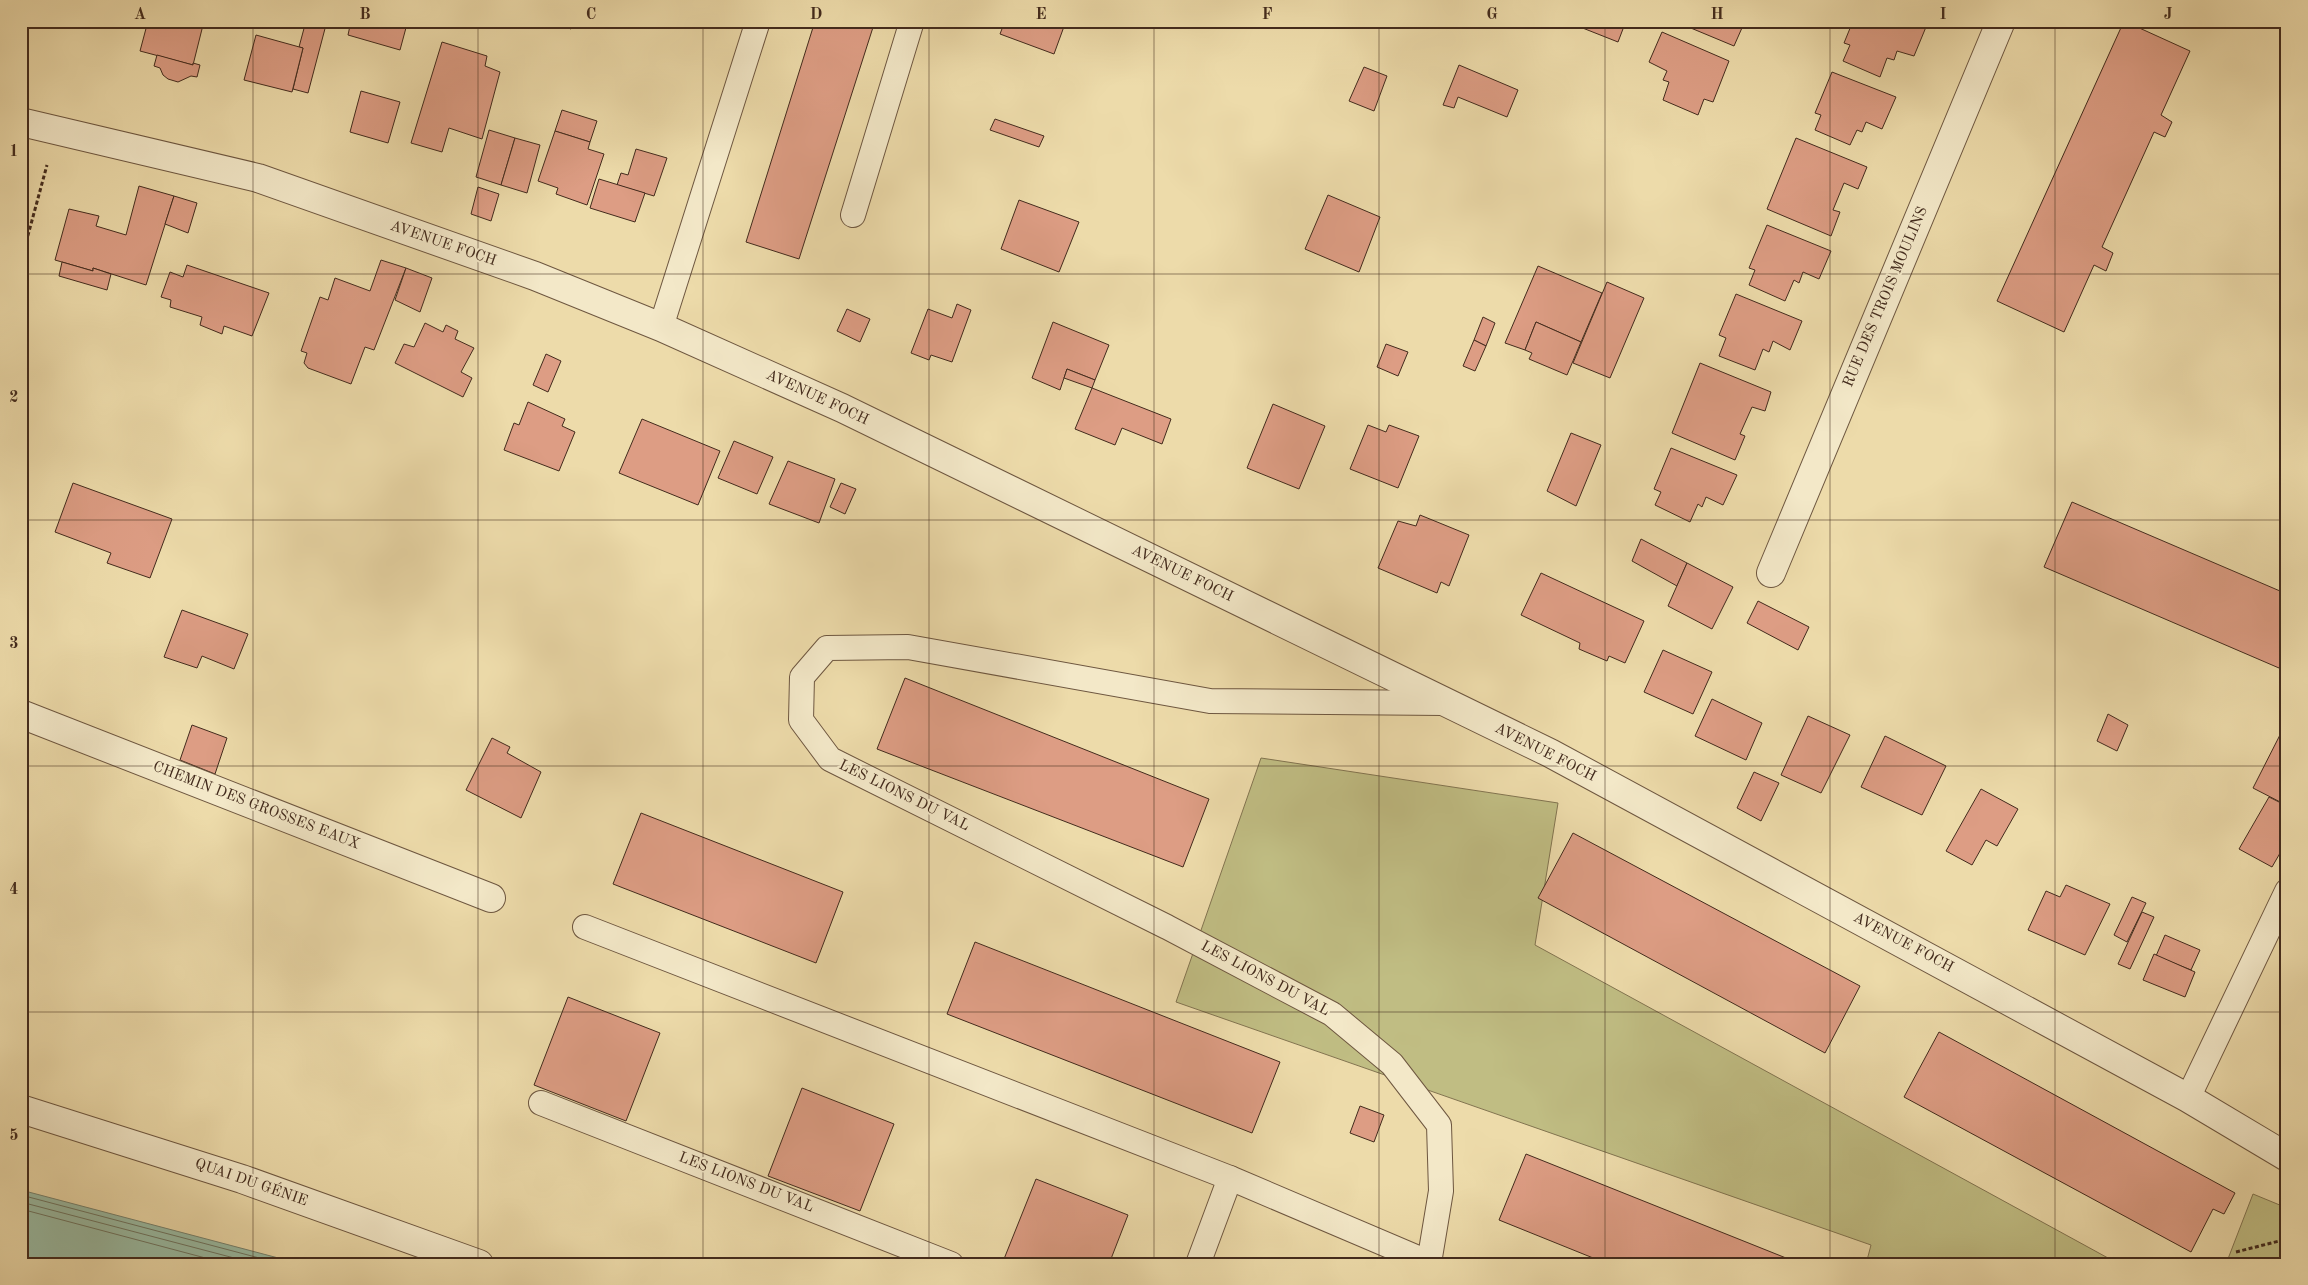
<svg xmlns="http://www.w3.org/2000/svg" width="2308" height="1285" viewBox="0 0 2308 1285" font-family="'Old Standard TT',serif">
<rect width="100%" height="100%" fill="#eddbaa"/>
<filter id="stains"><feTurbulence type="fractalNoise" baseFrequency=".004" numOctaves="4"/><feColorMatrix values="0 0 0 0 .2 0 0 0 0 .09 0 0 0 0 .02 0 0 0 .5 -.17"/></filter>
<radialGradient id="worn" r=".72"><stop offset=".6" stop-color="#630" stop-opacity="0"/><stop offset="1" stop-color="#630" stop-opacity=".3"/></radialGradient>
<!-- green -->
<g fill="#c0bd83" stroke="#827450">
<polygon points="1261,758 1558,803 1535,945 2119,1264 1866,1264 1871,1245 1176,1002"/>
<polygon points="2253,1194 2287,1208 2287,1264 2226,1264"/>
</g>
<!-- water -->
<polygon fill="#9abca4" stroke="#77826e" points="21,1190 301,1264 21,1264"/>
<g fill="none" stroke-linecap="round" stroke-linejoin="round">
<!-- shore -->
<g stroke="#6e7460" stroke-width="1">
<polyline points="21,1195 282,1264"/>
<polyline points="21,1202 257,1264"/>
<polyline points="21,1209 228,1264"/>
</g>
</g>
<!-- building -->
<g fill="#dd9d84" stroke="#432b1d">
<polygon points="148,21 204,21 193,65 140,51"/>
<polygon points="306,21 327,21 308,93 293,89 303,48 299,47"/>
<polygon points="351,21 396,21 407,24 400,50 348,35"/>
<polygon points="550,21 573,21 571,29"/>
<polygon points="815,21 875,21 799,259 746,242"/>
<polygon points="1005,21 1066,21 1054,54 1000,34"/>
<polygon points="1577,21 1626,21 1618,42 1575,25"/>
<polygon points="1674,21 1745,21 1734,46"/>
<polygon points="1853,21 1911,21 1926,27 1914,56 1897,51 1894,60 1887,58 1880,77 1843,61 1850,45 1844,43"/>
<polygon points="2124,21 2190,51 2161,115 2172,122 2165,137 2154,132 2102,247 2113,253 2106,271 2094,265 2064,332 1997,301"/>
<polygon points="1662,32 1729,61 1713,102 1704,99 1698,115 1663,100 1669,82 1663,80 1667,71 1649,62"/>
<polygon points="256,35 303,48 292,92 244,80"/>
<polygon points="442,42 487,56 485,66 500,72 482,139 449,128 442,152 411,143"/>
<polygon points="157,55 193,65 193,63 200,65 197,77 191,76 178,82 168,79 163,75 160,68 154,66"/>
<polygon points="1459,65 1518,90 1507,117 1458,97 1454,108 1443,105"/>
<polygon points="1364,67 1387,76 1374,111 1349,101"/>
<polygon points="1832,72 1896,97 1882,129 1866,122 1862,132 1857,130 1850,145 1815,130 1821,115 1815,113"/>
<polygon points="361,91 400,102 388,143 350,132"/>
<polygon points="562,110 597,121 590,142 555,131"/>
<polygon points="995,119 1044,136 1039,147 990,130"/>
<polygon points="489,130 515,138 501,185 476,177"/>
<polygon points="555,131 590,142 588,149 604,154 587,205 556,194 558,188 538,181"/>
<polygon points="515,138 540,145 527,193 501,185"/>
<polygon points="1796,138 1867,167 1858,189 1844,183 1833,210 1840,212 1831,236 1767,209"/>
<polygon points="636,149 667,158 654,196 617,185 621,173 628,175"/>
<polygon points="599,179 645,193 635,222 590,208"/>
<polygon points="139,186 174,196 146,285 93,268 93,271 55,260 69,209 99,216 96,226 126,235"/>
<polygon points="478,187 499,194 491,221 471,214"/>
<polygon points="1328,195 1380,217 1359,272 1305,249"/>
<polygon points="174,196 197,203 188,233 165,224"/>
<polygon points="1019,200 1079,222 1059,272 1001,249"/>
<polygon points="1767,225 1831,251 1819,279 1803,272 1799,283 1794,280 1785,301 1749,285 1755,270 1749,268"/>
<polygon points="381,260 406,268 374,350 365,347 351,384 308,368 304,363 307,353 301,351 320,297 328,300 335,278 370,291"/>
<polygon points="62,262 93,271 93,268 111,274 107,290 59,276"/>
<polygon points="187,265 269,293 252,336 224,326 222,334 200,325 202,317 170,307 171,300 161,297 170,272 183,277"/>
<polygon points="1538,266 1602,293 1581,342 1536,322 1525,350 1505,343"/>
<polygon points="406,268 432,278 420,312 395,300"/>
<polygon points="1607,282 1644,298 1610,378 1573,363"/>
<polygon points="1736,294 1802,321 1790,350 1773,341 1769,352 1763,349 1755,370 1719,356 1726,338 1719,335"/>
<polygon points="957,304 971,310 952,362 931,355 929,360 911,353 928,309 952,318"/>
<polygon points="847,309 870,319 860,342 837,331"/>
<polygon points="1483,317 1495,323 1486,346 1474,340"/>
<polygon points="1053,322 1109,345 1095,380 1067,369 1060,390 1032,378"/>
<polygon points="1536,322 1581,342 1567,375 1529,359 1532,353 1525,350"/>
<polygon points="425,323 443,332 446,325 458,331 455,339 474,348 461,372 472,378 463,397 395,363 404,344 414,347"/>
<polygon points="1474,340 1486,346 1475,371 1463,366"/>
<polygon points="1386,344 1408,352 1398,376 1377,367"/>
<polygon points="546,354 561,361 548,392 533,385"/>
<polygon points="1700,363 1771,392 1765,411 1752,407 1740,434 1745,436 1735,460 1672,433"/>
<polygon points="1067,369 1095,380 1092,388 1064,378"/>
<polygon points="1092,388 1171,419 1162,444 1122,428 1115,445 1075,429"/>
<polygon points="528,402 565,419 562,426 575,432 559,471 504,450 514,423 519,425"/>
<polygon points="1273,404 1325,426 1299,489 1247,468"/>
<polygon points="642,419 720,451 698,505 619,473"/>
<polygon points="1368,425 1386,432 1389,425 1419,436 1398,488 1350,469"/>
<polygon points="1571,433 1601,445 1576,506 1547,491"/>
<polygon points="734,441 773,457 757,494 718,478"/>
<polygon points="1671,448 1737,475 1723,505 1706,497 1702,507 1698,504 1690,522 1655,505 1661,492 1654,489"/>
<polygon points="788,461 835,479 819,523 769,504"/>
<polygon points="73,483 172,519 150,578 107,563 111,553 55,532"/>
<polygon points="841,483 856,489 845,514 830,507"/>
<polygon points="2072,502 2287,594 2287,650 2279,668 2044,567"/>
<polygon points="1420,515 1469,535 1449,586 1441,582 1437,593 1378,568 1398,521 1416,526"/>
<polygon points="1641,539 1687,563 1677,586 1632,561"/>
<polygon points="1687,563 1733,587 1712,629 1668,606"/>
<polygon points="1541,573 1644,621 1625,663 1609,656 1607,661 1579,649 1580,643 1521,615"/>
<polygon points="1758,601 1809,627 1798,650 1747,623"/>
<polygon points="182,610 248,634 234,669 202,656 197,668 164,657"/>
<polygon points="1663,650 1712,672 1693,714 1644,692"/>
<polygon points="905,678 1209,799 1183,867 877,749"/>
<polygon points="1712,699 1762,723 1746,760 1695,736"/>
<polygon points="2108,714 2128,725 2117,751 2097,741"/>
<polygon points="1808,716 1850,735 1821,793 1781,775"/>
<polygon points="192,725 227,738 215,774 180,760"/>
<polygon points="2283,729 2287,731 2286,805 2253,788"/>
<polygon points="1885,736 1946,766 1922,815 1861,787"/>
<polygon points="492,738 510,747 507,753 541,772 521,818 466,790"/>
<polygon points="1754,772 1779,783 1761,821 1737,808"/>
<polygon points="1981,789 2018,809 1997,846 1986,840 1972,865 1946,851"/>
<polygon points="2269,797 2287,806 2287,841 2272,867 2239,849"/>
<polygon points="641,813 843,892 816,963 613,884"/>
<polygon points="1573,833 1860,986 1825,1053 1538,898"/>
<polygon points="2066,885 2110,904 2085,955 2028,930 2046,891 2060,897"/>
<polygon points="2132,897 2146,903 2127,942 2114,935"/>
<polygon points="2142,912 2154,917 2130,969 2118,964"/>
<polygon points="2165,935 2200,950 2191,970 2156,956"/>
<polygon points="975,942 1280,1062 1252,1133 947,1014"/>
<polygon points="2154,954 2195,972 2185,997 2143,980"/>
<polygon points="568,997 660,1033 626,1121 534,1085"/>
<polygon points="1939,1032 2235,1193 2224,1214 2213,1209 2191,1252 1904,1097"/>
<polygon points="802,1088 894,1124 860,1211 768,1176"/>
<polygon points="1360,1106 1384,1115 1374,1142 1350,1133"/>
<polygon points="1526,1154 1801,1264 1608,1264 1499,1220"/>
<polygon points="1036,1179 1128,1215 1109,1264 1002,1264"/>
</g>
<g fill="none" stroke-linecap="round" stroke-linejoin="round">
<!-- lane casing -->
<g stroke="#6e5740" stroke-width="26">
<g id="lane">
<polyline points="853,215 912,21"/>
<polyline points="661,327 758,21"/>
<polyline points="585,927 1230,1178 1432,1264"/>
<polyline points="2188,1098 2287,891"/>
<polyline points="541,1103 951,1264"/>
<polyline points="1429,1263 1441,1191 1439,1125 1392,1064 1332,1014 1167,927 830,759 801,720 802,677 827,648 908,647 1210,701 1444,703"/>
<polyline points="1198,1264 1230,1178"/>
</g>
</g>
<!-- street casing -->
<g stroke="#6e5740" stroke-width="30">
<g id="street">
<polyline points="21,122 258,178 535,276 661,327 842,408 1550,753 2188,1098 2287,1157"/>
<polyline points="1771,573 2001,21"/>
<polyline points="21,714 491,898"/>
<polyline points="21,1109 242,1179 479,1264"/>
</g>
</g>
<!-- path -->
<g stroke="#432b1d" stroke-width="3" stroke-dasharray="4 2.5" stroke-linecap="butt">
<polyline points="21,261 47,165"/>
<polyline points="2236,1252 2287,1239"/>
</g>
<!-- lane -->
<use href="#lane" stroke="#f3e8c8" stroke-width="24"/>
<!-- street -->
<use href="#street" stroke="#f3e8c8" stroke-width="28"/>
</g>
<!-- grid -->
<path fill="none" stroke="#432b1d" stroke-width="1" stroke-opacity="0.55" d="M253,21V1264M478,21V1264M703,21V1264M929,21V1264M1154,21V1264M1379,21V1264M1605,21V1264M1830,21V1264M2055,21V1264M21,274H2287M21,520H2287M21,766H2287M21,1012H2287"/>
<g text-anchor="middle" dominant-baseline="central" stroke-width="4" stroke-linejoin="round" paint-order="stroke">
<!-- street labels -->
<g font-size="15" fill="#432b1d" stroke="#f3e8c8">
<text transform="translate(443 244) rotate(19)">AVENUE FOCH</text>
<text transform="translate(1886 297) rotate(-67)">RUE DES TROIS MOULINS</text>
<text transform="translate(817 398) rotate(25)">AVENUE FOCH</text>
<text transform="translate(1182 574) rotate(26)">AVENUE FOCH</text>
<text transform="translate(1545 753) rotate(27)">AVENUE FOCH</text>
<text transform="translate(904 796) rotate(26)">LES LIONS DU VAL</text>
<text transform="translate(256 806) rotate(21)">CHEMIN DES GROSSES EAUX</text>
<text transform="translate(1903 943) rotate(28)">AVENUE FOCH</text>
<text transform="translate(1265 979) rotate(28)">LES LIONS DU VAL</text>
<text transform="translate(251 1183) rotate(19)">QUAI DU GÉNIE</text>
<text transform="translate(746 1183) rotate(21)">LES LIONS DU VAL</text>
</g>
</g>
<!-- margin -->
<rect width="2308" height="1285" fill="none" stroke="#eddbaa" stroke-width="55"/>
<rect x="28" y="28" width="2252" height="1230" fill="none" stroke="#432b1d" stroke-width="2"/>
<g font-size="16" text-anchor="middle" font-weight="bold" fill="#432b1d">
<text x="140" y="19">A</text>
<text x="365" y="19">B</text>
<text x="591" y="19">C</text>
<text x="816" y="19">D</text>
<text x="1041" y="19">E</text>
<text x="1267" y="19">F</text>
<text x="1492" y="19">G</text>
<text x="1717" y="19">H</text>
<text x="1943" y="19">I</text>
<text x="2168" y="19">J</text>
<text x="14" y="156">1</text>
<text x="14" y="402">2</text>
<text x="14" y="648">3</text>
<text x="14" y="894">4</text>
<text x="14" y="1140">5</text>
</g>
<rect width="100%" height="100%" filter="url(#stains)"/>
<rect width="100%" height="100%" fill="url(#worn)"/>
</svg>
